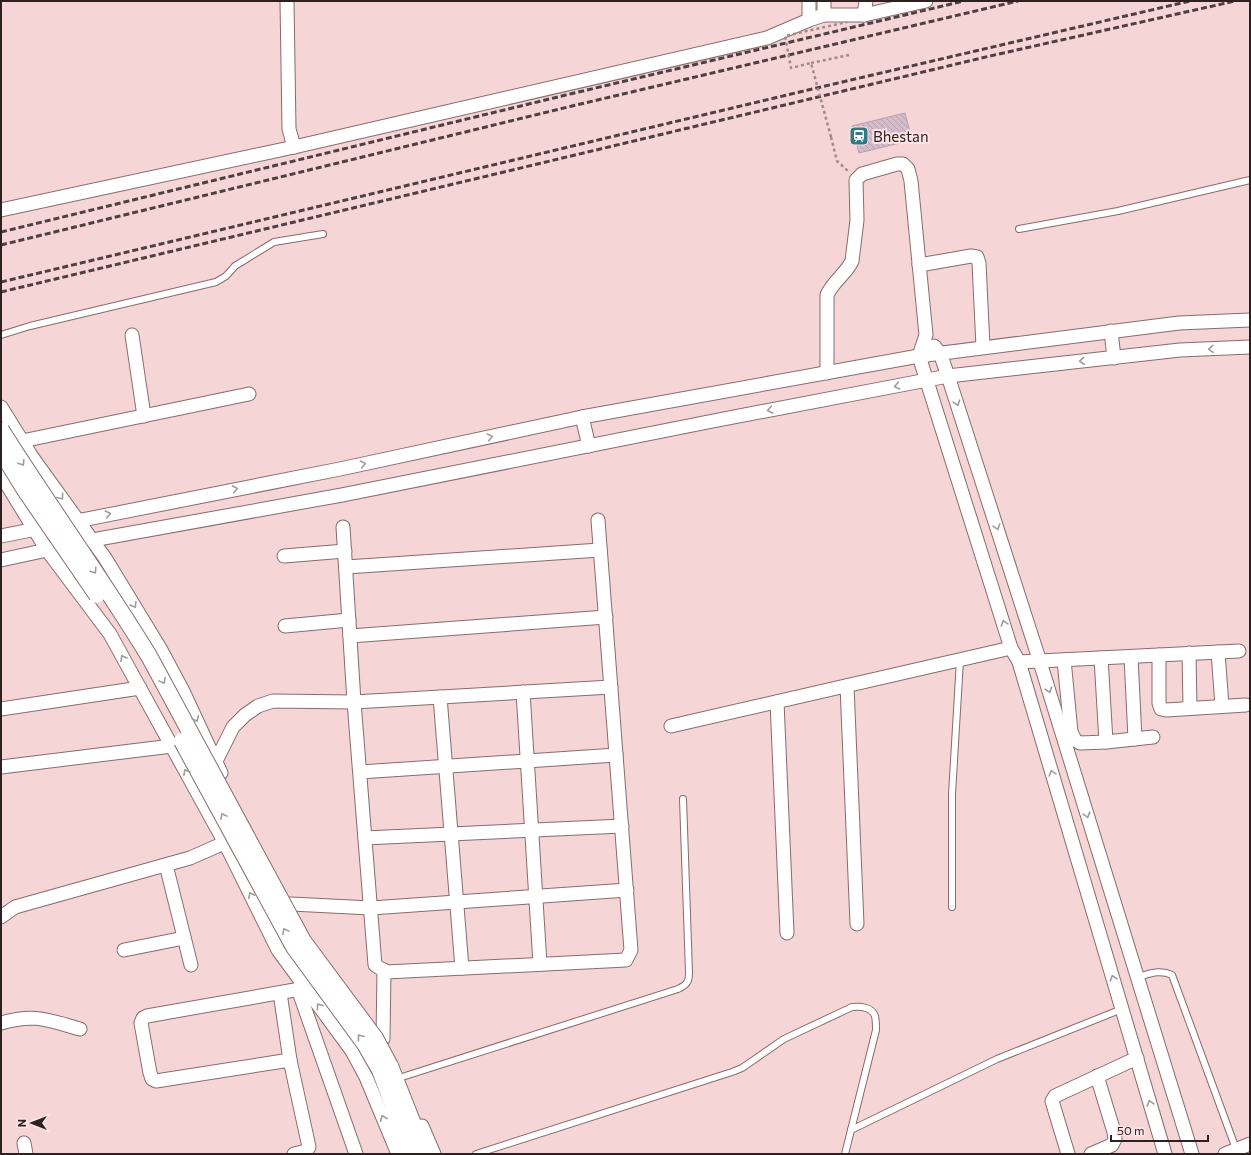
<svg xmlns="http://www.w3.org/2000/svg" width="1251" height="1155" viewBox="0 0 1251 1155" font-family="Commissioner,sans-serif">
<defs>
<pattern id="building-back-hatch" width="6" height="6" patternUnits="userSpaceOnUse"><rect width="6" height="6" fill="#d6bbca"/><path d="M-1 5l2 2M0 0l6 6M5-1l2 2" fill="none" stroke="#b8a0ad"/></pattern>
</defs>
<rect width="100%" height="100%" fill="#f6d5d7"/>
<!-- building -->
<polygon fill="url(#building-back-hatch)" stroke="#b99fae" points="905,113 912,140 859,153 852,126"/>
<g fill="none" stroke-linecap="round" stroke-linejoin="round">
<!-- service casing -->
<g stroke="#886b6d" stroke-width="8">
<g id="service">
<polyline points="1019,229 1118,211 1250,180"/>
<polyline points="1,335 30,326 216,282 226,276 235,266 274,242 323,234"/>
<polyline points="952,907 952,794 960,660"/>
<path d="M1138,977C1149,974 1160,969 1172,975L1236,1149"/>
<path d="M402,1077L678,989C686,985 689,983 689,973L683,799"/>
<polyline points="851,1130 997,1059 1122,1009"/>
<path d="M476,1154L732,1072L742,1068L784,1039L852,1007C860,1006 872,1007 875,1016C876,1020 876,1026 876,1030L845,1154"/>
</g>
</g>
<!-- minor casing -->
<g stroke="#886b6d" stroke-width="15">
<g id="minor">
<polyline points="287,1 289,129 294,147"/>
<polyline points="809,1 809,20"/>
<polyline points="824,1 824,15"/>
<polyline points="864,15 866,1"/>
<polyline points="1,210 294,147 767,38 809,20 824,15 864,15 926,1"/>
<polyline points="919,265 971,256 977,257 979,263 983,347"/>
<polyline points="1111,331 1114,358"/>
<polyline points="132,335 144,416"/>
<polyline points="934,346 940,353 948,376 1040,662 1192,1154"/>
<path d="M827,373V295C833,281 846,274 852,261L857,220L856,180L862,174L897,164H903L908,169L911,181L926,335L919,356L1011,648L1019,662L1165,1154"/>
<polyline points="1,407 32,457 105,558 161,650 182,689 221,773"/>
<polyline points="582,417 589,446"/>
<polyline points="22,441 249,394"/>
<polyline points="1,475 47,550 110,634 225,843 278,950 352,1051 366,1077 398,1154"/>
<polyline points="343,527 354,702 375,965 386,972 626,960 631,950 598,520"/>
<polyline points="1,536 340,469 582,417 919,356 1179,323 1250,320"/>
<polyline points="284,556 345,551"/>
<polyline points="1,560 98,539 342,495 713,421 948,376 1180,350 1250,347"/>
<polyline points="346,567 600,550"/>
<polyline points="285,626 349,620"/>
<polyline points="350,636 606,617"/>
<polyline points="1218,652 1222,706"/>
<polyline points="1189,653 1190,708"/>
<polyline points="1159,655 1159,703 1161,709 1166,710 1246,705"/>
<polyline points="1131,657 1135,739"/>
<polyline points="1101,658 1106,742"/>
<polyline points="1064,660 1071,732 1075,740 1080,743 1106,742 1153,737"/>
<polyline points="1019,662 1239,651"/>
<polyline points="847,686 857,924"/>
<polyline points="523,692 540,964"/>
<polyline points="440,697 462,968"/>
<polyline points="777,702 787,933"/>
<polyline points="1,709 140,688"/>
<polyline points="671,726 1011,648"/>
<polyline points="215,763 233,727 245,715 258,706 273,701 354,702 611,687"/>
<polyline points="1,767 172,746"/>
<polyline points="360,772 616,755"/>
<polyline points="365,838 622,826"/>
<polyline points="166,865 191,965"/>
<polyline points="291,904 371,908 627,890"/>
<polyline points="1,917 15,907 190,858 231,840"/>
<polyline points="124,950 184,938"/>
<polyline points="298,989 356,1154"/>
<polyline points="280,993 290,1060 309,1147 306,1151 294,1154"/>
<path d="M1,1023C34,1013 48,1020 80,1029"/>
<polyline points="383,1039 384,970"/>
<polyline points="290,1060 156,1081 152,1079 150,1073 141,1023 143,1018 147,1016 306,988"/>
<polyline points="422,1126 434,1154"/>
<polyline points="24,1143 26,1154"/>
<polyline points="1068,1154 1052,1101 1055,1096 1137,1058"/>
<polyline points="1091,1154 1112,1145 1115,1139 1114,1132 1097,1076"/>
<polyline points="1225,1154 1250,1144"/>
</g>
</g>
<!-- tertiary casing -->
<g stroke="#886b6d" stroke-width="18">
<g id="tertiary">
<polyline points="390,1066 425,1154"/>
<polyline points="380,1070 411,1154"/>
</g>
</g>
<!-- path -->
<g stroke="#a28a8b" stroke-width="2.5" stroke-dasharray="3 3" stroke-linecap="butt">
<polyline points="811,63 849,55"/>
<polyline points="831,137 837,161 848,171"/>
</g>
<!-- service -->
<use href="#service" stroke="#fff" stroke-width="6"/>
<!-- minor -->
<use href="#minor" stroke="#fff" stroke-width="13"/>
<!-- tertiary -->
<use href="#tertiary" stroke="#fff" stroke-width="16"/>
<!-- rail -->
<g stroke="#4f3f40" stroke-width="3" stroke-dasharray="6 3" stroke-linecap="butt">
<polyline points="1,232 570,94 964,1"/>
<polyline points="1,245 572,106 1018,1"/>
<polyline points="1,282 808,90 1190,1"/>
<polyline points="1,292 990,56 1235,1"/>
</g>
<!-- tertiary-bridge casing -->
<g stroke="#886b6d" stroke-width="18" stroke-linecap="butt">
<g id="tertiary-bridge">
<path d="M1,430C49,506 102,579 149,656L303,941L375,1038L390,1066"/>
<polyline points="1,451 25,490 97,595"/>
<polyline points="182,741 294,947 365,1044 380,1070"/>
</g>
</g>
<!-- path-bridge -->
<polyline stroke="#a28a8b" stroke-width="2.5" stroke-dasharray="3 3" stroke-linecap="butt" points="831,137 811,63 791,68 785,36 847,22"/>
<!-- tertiary-bridge -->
<use href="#tertiary-bridge" stroke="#fff" stroke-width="16"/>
</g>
<!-- one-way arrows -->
<defs><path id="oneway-chevron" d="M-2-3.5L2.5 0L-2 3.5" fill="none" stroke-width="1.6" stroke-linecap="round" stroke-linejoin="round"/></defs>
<g stroke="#a09b9b">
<use href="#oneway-chevron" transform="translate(1211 349) rotate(177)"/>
<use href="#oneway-chevron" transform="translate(1082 361) rotate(174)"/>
<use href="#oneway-chevron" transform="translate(897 386) rotate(169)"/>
<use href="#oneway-chevron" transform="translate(957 403) rotate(72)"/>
<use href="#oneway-chevron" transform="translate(770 410) rotate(169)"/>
<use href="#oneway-chevron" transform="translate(490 437) rotate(-12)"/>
<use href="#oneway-chevron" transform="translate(22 463) rotate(58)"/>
<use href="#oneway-chevron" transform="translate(363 464) rotate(-12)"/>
<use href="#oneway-chevron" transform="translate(235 489) rotate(-11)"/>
<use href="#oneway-chevron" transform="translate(61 497) rotate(54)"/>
<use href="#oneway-chevron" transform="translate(108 514) rotate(-11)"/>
<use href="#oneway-chevron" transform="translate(997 527) rotate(72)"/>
<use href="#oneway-chevron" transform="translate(94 571) rotate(56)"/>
<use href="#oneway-chevron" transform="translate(134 605) rotate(59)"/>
<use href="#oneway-chevron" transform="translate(1004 623) rotate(-107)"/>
<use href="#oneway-chevron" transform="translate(123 658) rotate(-119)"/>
<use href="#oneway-chevron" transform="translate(163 681) rotate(62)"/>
<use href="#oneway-chevron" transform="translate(1049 690) rotate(73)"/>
<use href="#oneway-chevron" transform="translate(196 719) rotate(66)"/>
<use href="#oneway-chevron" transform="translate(186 772) rotate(-119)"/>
<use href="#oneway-chevron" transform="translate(1052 773) rotate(-107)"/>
<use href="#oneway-chevron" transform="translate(1087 815) rotate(73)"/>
<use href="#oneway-chevron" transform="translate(223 816) rotate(-118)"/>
<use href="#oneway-chevron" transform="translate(251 895) rotate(-116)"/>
<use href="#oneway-chevron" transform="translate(285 931) rotate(-118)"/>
<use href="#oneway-chevron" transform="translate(1113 978) rotate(-107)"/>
<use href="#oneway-chevron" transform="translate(319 1006) rotate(-126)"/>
<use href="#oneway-chevron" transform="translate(360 1037) rotate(-127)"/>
<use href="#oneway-chevron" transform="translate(1150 1103) rotate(-106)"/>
<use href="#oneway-chevron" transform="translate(383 1118) rotate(-112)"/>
</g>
<!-- icons -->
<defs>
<g id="station-square" transform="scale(1)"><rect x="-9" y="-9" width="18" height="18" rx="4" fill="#327885" stroke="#ffe4e5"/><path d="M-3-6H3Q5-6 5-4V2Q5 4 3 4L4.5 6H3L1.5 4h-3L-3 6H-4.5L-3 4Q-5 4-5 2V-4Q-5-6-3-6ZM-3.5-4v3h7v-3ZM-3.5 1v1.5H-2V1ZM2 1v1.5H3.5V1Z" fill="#fff"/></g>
</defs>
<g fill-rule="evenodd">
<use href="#station-square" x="859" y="136"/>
</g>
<g text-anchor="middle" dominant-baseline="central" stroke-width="4" stroke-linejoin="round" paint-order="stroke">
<!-- poi labels -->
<g font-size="15" fill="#2c2021" stroke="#ffe4e5" text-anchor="start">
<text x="873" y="136">Bhestan</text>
</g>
</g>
<!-- border -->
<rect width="1251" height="1155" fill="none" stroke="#2c2021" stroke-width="4"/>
<!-- north arrow -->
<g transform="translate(32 1123) rotate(270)" stroke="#ffe4e5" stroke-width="3" paint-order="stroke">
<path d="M0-3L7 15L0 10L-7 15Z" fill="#2c2021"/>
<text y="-6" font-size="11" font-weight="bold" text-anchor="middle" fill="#2c2021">N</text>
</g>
<!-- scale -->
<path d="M1111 1135v6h97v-6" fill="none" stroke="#2c2021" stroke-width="2"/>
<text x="1117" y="1135" font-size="12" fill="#2c2021" stroke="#ffe4e5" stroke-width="3" paint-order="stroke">50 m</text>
</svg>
